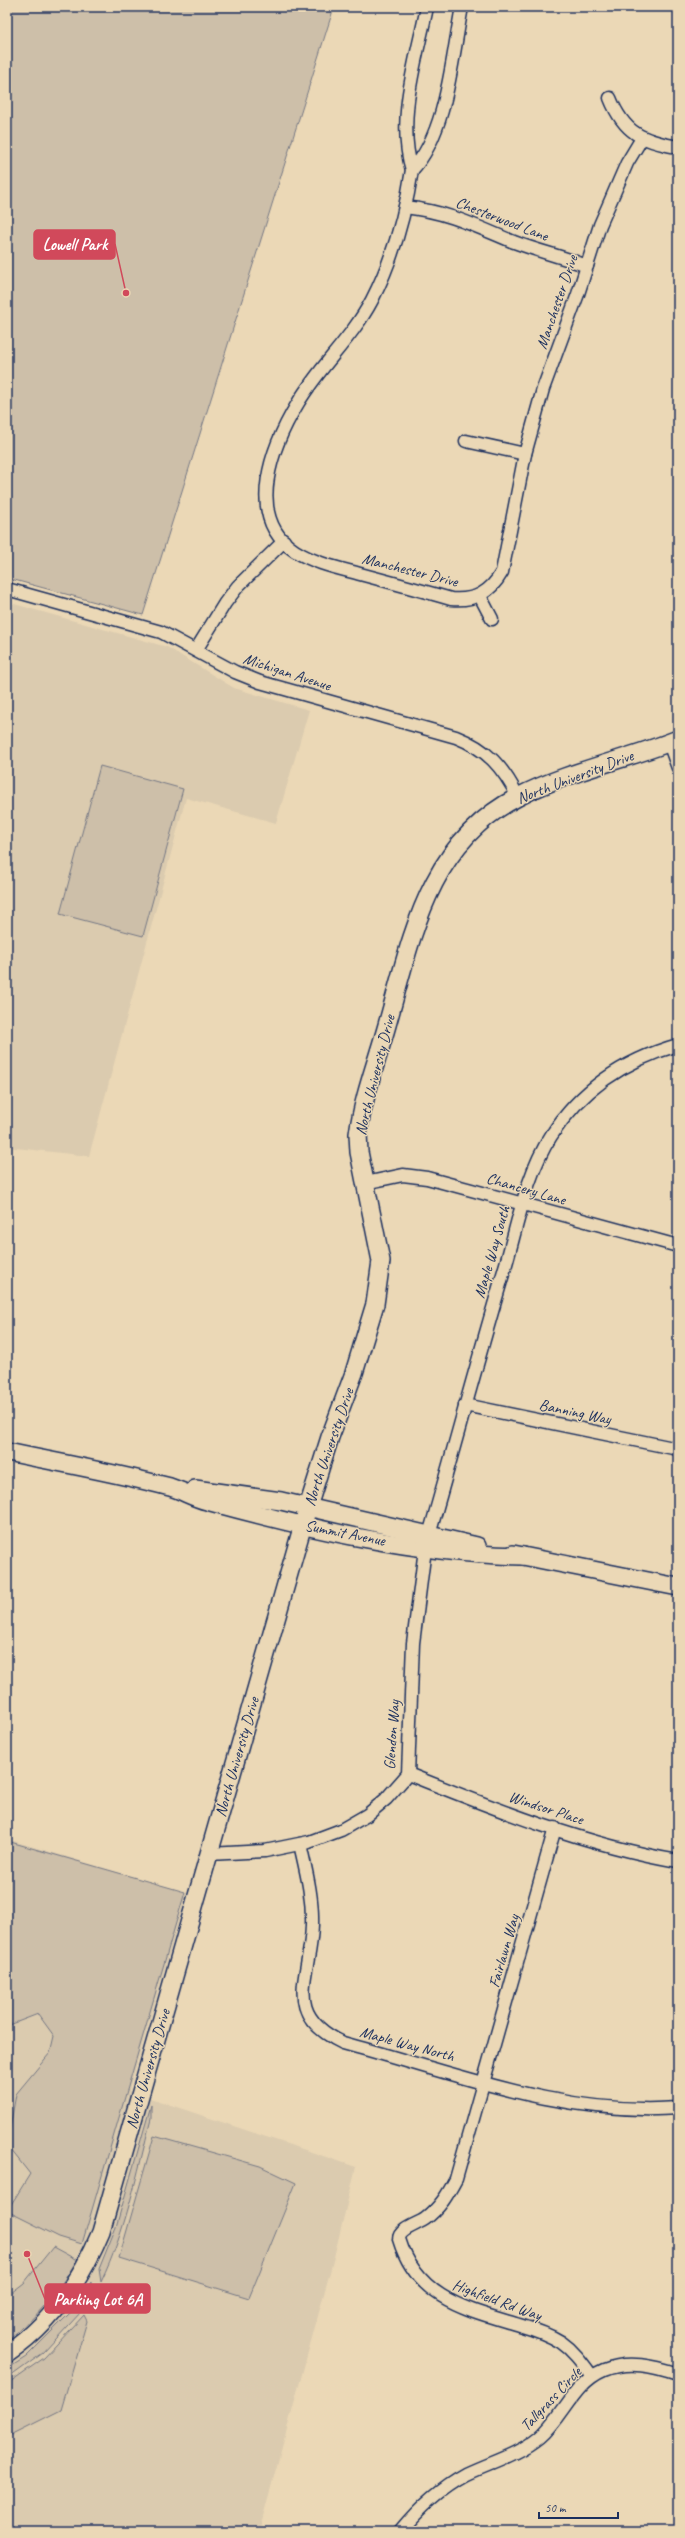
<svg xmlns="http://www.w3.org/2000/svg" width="685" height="2538" viewBox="0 0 685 2538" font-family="Caveat,sans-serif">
<rect width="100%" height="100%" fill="#ebd8b6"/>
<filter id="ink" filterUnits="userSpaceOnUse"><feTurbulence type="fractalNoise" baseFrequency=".025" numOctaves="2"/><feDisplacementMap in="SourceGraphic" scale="8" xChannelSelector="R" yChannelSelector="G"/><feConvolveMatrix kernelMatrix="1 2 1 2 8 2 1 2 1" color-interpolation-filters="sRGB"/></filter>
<g filter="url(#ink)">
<!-- built -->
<g fill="#dbcbaf">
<polygon points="7,602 167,647 234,688 309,710 276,823 186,798 89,1156 7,1147"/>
<polygon points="7,1839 187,1893 129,2091 356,2167 333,2261 259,2531 7,2531"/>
</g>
<!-- green -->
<g fill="#cdbfa9" stroke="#747784">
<polygon points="7,7 334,7 143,615 7,578"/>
<polygon points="100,766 183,789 143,936 60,914"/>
<polygon points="7,1841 185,1892 82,2244 59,2237 7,2211 30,2174 7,2145 16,2094 50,2053 54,2036 38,2014 7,2026"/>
<path d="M151,2105V2119C137,2174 126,2230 101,2282L99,2269L116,2227Z"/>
<polygon points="154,2136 260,2166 296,2183 249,2298 119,2258"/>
<path d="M53,2247L77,2260C58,2292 37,2318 7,2340V2296L24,2283Z"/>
<polygon points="91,2282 92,2297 87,2304 81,2298"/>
<polygon points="75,2308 81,2312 43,2353 7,2379 7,2369 26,2357"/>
<polygon points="84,2315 87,2321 61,2410 7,2437 7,2384 44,2358"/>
</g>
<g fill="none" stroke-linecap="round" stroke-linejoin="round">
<!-- street casing -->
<g stroke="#1b2f5e" stroke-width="15">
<g id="street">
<path d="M427,7C417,58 396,118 412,170C405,216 393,259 372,300C352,338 320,366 298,403C273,444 243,517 295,551C314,563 338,568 360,574C390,582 420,590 451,599C475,601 490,593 502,572L525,454L543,389L578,294L600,225L627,163L642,138"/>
<path d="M610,98C624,133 642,141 678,147"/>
<path d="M412,170C447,133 452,57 462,7"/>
<path d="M405,207C449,212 475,226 514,242C538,251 563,257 587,266"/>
<polyline points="466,441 525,454"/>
<path d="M7,589L161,632L235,672L260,682L456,737C487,749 503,767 518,797"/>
<polyline points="480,596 492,619"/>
<polyline points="196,650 225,603 238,586 284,541"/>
<polyline points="669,743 678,768"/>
<polyline points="365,1183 403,1175 427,1178 678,1246"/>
<polyline points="465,1405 678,1449"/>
<path d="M429,1535C455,1445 479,1354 506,1264C518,1222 527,1173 551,1136C581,1089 625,1060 678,1045"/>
<path d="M408,1774C495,1809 585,1845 678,1861"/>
<path d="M555,1828L456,2179C448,2194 440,2208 425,2219C418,2224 399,2229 399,2239C417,2299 466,2309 519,2325C533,2329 548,2334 561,2342C574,2351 583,2364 592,2376"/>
<path d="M300,1844C306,1871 313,1897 312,1925C311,1977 280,2013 343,2043C452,2072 563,2117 678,2108"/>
<polyline points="209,1854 265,1851 309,1842 341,1830 367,1815 386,1799 408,1774 413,1643 425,1549"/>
<path d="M400,2531C418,2509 440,2488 466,2474C491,2462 518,2455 540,2437C564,2417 573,2383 604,2370C629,2360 653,2366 678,2374"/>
</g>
</g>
<!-- secondary casing -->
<g stroke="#1b2f5e" stroke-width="20">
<g id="secondary">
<path d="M7,1452C61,1463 116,1473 170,1487C183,1491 194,1498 207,1501C310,1529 416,1554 523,1556"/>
<polyline points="195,1489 281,1501 477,1546"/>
<polyline points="513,1554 678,1587"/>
<path d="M7,2354C51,2324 81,2280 101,2232L308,1507L330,1437L354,1373L375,1304L381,1261L359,1152L358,1134C363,1097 377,1061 387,1025C412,937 428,843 518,797C568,771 626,760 678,739"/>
</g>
</g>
<!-- street -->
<use href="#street" stroke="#ebd8b6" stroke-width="12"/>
<!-- secondary -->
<use href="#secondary" stroke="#ebd8b6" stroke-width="17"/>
</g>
</g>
<g text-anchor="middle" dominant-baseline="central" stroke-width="3" stroke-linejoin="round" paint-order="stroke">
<!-- street labels -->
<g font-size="16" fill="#1b2f5e" stroke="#ebd8b6">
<text transform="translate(502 219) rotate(21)">Chesterwood Lane</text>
<text transform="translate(557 302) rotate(-71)">Manchester Drive</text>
<text transform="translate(410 570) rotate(14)">Manchester Drive</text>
<text transform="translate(287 672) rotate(18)">Michigan Avenue</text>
<text transform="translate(575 777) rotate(-21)">North University Drive</text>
<text transform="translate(375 1075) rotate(-76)">North University Drive</text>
<text transform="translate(526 1189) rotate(16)">Chancery Lane</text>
<text transform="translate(492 1252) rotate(-74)">Maple Way South</text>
<text transform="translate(575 1412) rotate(12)">Banning Way</text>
<text transform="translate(329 1447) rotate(-71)">North University Drive</text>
<text transform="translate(345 1533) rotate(11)">Summit Avenue</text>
<text transform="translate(392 1735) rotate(-86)">Glendon Way</text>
<text transform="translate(237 1757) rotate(-74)">North University Drive</text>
<text transform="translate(546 1808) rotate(18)">Windsor Place</text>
<text transform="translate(504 1951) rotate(-74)">Fairlawn Way</text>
<text transform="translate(407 2044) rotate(15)">Maple Way North</text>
<text transform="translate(148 2069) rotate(-74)">North University Drive</text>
<text transform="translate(497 2300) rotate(20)">Highfield Rd Way</text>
<text transform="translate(551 2399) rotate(-47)">Tallgrass Circle</text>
</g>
</g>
<!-- callouts -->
<path fill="none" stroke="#d1495b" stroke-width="1.5" d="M126 293L115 244M27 2254L45 2299"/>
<g fill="#d1495b" stroke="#ebd8b6" stroke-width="1.5">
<circle cx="126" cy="293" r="4"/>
<circle cx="27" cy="2254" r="4"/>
</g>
<g fill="#d1495b" stroke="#d1495b" stroke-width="1.5">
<rect x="34" y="230" width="81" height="29" rx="4"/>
<rect x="45" y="2284" width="105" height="29" rx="4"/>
</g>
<g font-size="17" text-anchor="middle" font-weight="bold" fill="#fff">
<text x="75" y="250">Lowell Park</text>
<text x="98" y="2305">Parking Lot 6A</text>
</g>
<!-- margin -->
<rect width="685" height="2538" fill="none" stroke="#ebd8b6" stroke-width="24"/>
<rect x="12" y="12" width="661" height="2514" fill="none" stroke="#1b2f5e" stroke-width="1.5" filter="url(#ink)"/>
<!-- scale -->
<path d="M539 2512v6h79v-6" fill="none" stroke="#1b2f5e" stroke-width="2"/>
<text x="545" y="2512" font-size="12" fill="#1b2f5e" stroke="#ebd8b6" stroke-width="3" paint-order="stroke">50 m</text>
</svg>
